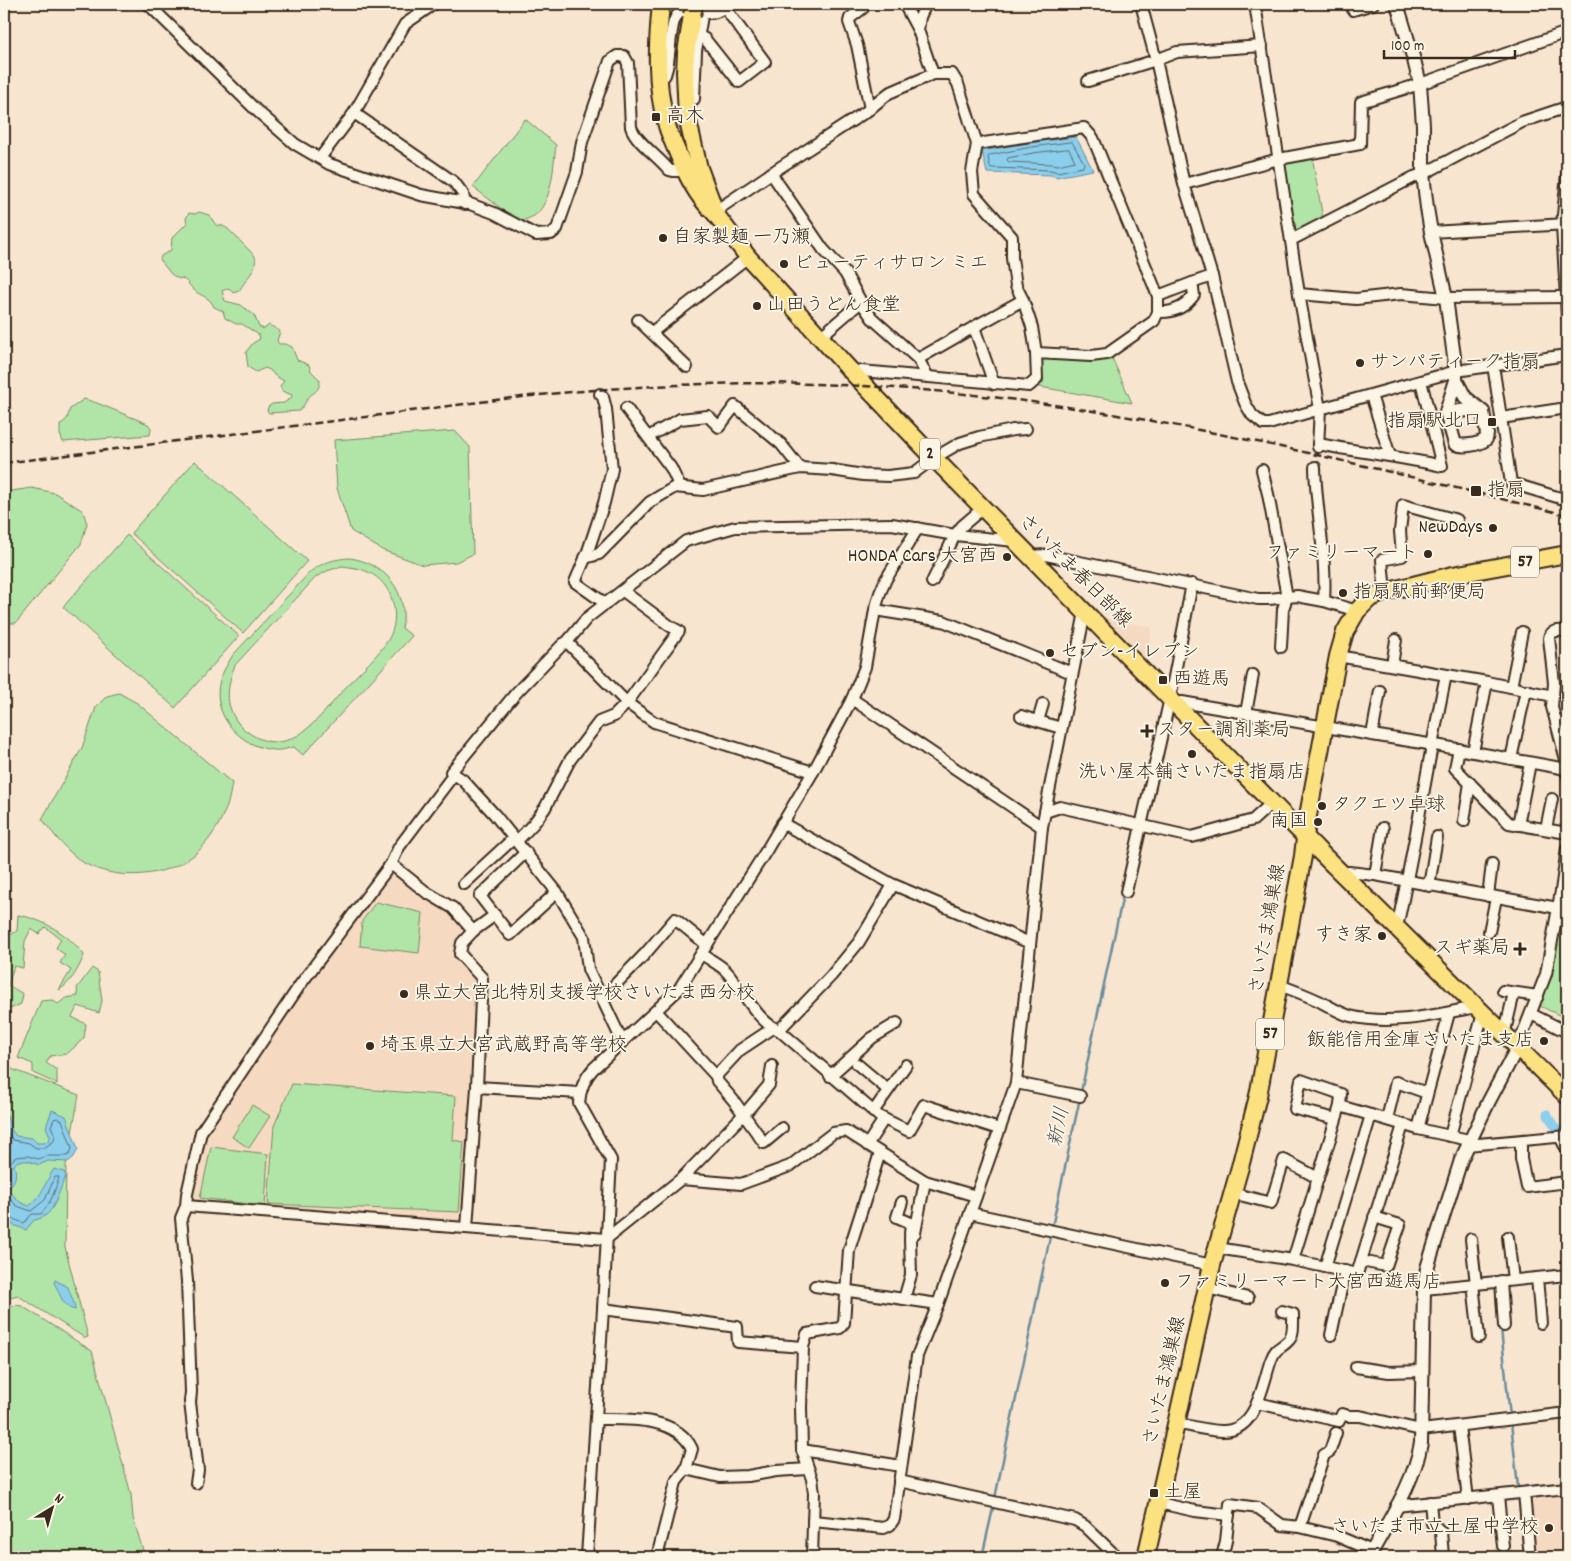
<svg xmlns="http://www.w3.org/2000/svg" width="1571" height="1561" viewBox="0 0 1571 1561" font-family="Dekko,'Klee One',sans-serif">
<rect width="100%" height="100%" fill="#f8e5d0"/>
<filter id="ink" filterUnits="userSpaceOnUse"><feTurbulence type="fractalNoise" baseFrequency=".02" numOctaves="2"/><feDisplacementMap in="SourceGraphic" scale="10" xChannelSelector="R" yChannelSelector="G"/><feConvolveMatrix kernelMatrix="1 2 1 2 8 2 1 2 1" color-interpolation-filters="sRGB"/></filter>
<g filter="url(#ink)">
<!-- built -->
<g fill="#f5dac1">
<polygon points="1103,618 1152,627 1147,664 1103,620"/>
<polygon points="394,868 437,906 444,906 468,931 457,944 480,979 463,1222 193,1203 190,1193 208,1129 285,1013"/>
<polygon points="1567,1495 1567,1557 1533,1557 1527,1499"/>
</g>
<!-- green -->
<g fill="#b1e5a7" stroke="#768862" fill-rule="evenodd">
<path d="M525,119L556,145C553,166 553,202 534,216C530,218 524,220 519,222L473,187Z"/>
<polygon points="1312,156 1323,219 1293,235 1283,162"/>
<path d="M199,212L209,215L216,225L223,226L228,229L255,256C258,269 245,280 239,291L233,293L229,288L222,291L225,301L241,305L254,315L259,327L264,329L269,325L280,331L277,341L279,344H286L292,347L297,360L309,365L311,371L320,380C319,395 311,391 306,401C304,405 303,407 299,411L269,413L267,411L268,407L272,404L284,403L292,397V395L282,391L280,386L284,381L274,375L270,370L265,368L256,372L248,367L246,352L253,343L260,339L259,335L242,324H236L225,318L223,311L214,307C209,295 200,297 193,289C188,284 188,281 181,278L179,279L171,274L160,260L161,256L171,250L172,238L187,223L186,218L189,213L195,214Z"/>
<polygon points="1041,357 1099,361 1112,358 1132,403 1040,387"/>
<polygon points="84,399 97,403 148,424 151,428 150,435 63,442 60,434 60,425 67,419 70,409"/>
<polygon points="455,431 470,447 473,554 456,562 423,565 382,550 351,531 337,488 334,440"/>
<polygon points="195,461 307,561 243,633 131,533"/>
<polygon points="32,488 55,493 83,511 87,524 81,544 16,623 4,623 4,492"/>
<polygon points="127,535 239,636 175,708 63,607"/>
<path d="M350,558C385,563 409,592 402,628L412,636L303,755L294,747C288,748 281,751 275,750C241,748 210,715 220,680C223,671 228,663 233,655L311,571C324,562 334,559 350,558ZM342,566C350,567 359,568 368,572C393,583 402,617 388,640C379,655 359,672 347,686C330,704 305,741 278,742C263,743 247,734 238,723C224,704 227,686 235,665L316,577L327,571Z"/>
<path d="M119,693L137,703L232,783C230,793 229,804 224,813C217,830 203,850 187,860C158,878 114,880 84,863C67,852 54,835 42,819L82,748L96,707L107,696Z"/>
<polygon points="376,902 423,913 419,953 360,946 362,921"/>
<polygon points="1562,907 1567,909 1567,1019 1540,1006 1550,979"/>
<path d="M18,915C42,919 69,934 84,955C79,968 71,983 59,990L71,970L60,963L65,955L56,948L61,939L45,927L39,934L31,929L25,941L23,968L14,966L8,985L23,994L21,1004L8,1010L4,1021V956L7,952L10,935L17,931Z"/>
<polygon points="92,968 98,972 102,1001 99,1013 78,1006 72,1017 86,1024 84,1038 67,1054 50,1056 46,1063 57,1070 57,1084 33,1073 33,1064 18,1058 41,1001 52,1000 58,1004 66,998 78,996 77,988"/>
<polygon points="4,1066 79,1095 66,1165 65,1247 88,1337 85,1338 17,1295 4,1300"/>
<polygon points="292,1084 456,1096 453,1140 464,1142 459,1212 268,1204 274,1126"/>
<polygon points="252,1105 270,1116 249,1148 232,1137"/>
<polygon points="211,1147 268,1154 265,1206 200,1198"/>
<polygon points="16,1305 22,1306 92,1351 131,1494 133,1518 145,1557 4,1557 4,1310"/>
</g>
<!-- water -->
<g fill="#8bceec" stroke="#6b8c9a">
<polygon points="1076,137 1093,170 1056,177 1051,175 987,173 982,151 1032,142"/>
<path d="M52,1110L66,1116L78,1149L74,1157L68,1162L48,1161L39,1165L28,1161H18L14,1165C17,1174 16,1181 9,1187H4V1113L7,1115L10,1128L16,1136L32,1138L37,1143H44L50,1139V1136L46,1127Z"/>
<path d="M54,1169L64,1172L66,1176C57,1193 56,1217 34,1220L26,1230L4,1221V1194H12L20,1202L29,1206C44,1195 44,1183 54,1169Z"/>
<path d="M55,1280L68,1287C70,1294 75,1303 75,1310C62,1308 60,1292 54,1283Z"/>
</g>
<g fill="none" stroke-linecap="round" stroke-linejoin="round">
<!-- shore -->
<g stroke="#5b6c70" stroke-width="1">
<polygon points="1072,142 1084,163 1083,167 1057,172 1051,170 993,168 990,167 988,157 990,155 1032,147"/>
<polygon points="1069,149 1075,161 1058,165 1052,164 1009,162 1007,160 1008,158 1033,153"/>
<polyline points="4,1123 6,1131 13,1140 29,1143 36,1148 44,1148 54,1141 55,1135 51,1126 54,1119 57,1118 62,1120 72,1148 70,1154 67,1156 47,1156 38,1159 28,1156 16,1157 9,1163 10,1176 8,1182 4,1183"/>
<path d="M4,1199L11,1200L17,1206L31,1211L45,1200L55,1177H59C55,1191 51,1203 41,1214H32L24,1223L4,1216"/>
</g>
<!-- stream -->
<g stroke="#6b8c9a" stroke-width="2.5">
<polyline points="1081,1092 1123,895"/>
<polyline points="1052,1227 1080,1098"/>
<polyline points="1501,1329 1510,1417"/>
<polyline points="1511,1423 1518,1487"/>
<polyline points="995,1498 1051,1232"/>
<polyline points="1519,1500 1525,1557"/>
<polyline points="982,1557 994,1504"/>
</g>
<!-- canal -->
<polyline stroke="#8bceec" stroke-width="9" points="1547,1114 1565,1141"/>
<!-- minor casing -->
<g stroke="#3b2a1e" stroke-width="14">
<g id="minor">
<path d="M148,4L256,110L295,144L329,164L421,195L470,204L494,213L536,235L551,234L557,229L577,172L582,142L610,61L617,56H624L628,63L631,127C636,142 658,156 669,170L673,171H689"/>
<polyline points="904,4 918,30"/>
<polyline points="926,4 920,17 918,30 933,74"/>
<polyline points="1141,4 1156,60 1184,184 1212,276 1237,382 1245,403 1252,415 1263,424 1269,424 1320,409 1318,447"/>
<polyline points="1255,4 1299,294 1320,409 1456,371 1567,355"/>
<polyline points="1351,4 1353,10 1373,4"/>
<polyline points="863,8 850,18 849,22 857,45 870,109"/>
<polyline points="698,35 705,39 739,82 765,62 725,8"/>
<path d="M660,81L665,75L667,68C670,53 670,35 674,21C680,3 699,14 712,13C718,12 724,8 729,4"/>
<polyline points="1088,81 1156,60 1177,52 1262,46"/>
<polyline points="694,99 696,51 704,4"/>
<polyline points="354,113 454,182 463,194 465,204"/>
<polyline points="977,144 972,172 974,194 1012,237 1012,258 1016,286 1023,300"/>
<polyline points="320,158 354,113 405,24 434,4"/>
<polyline points="771,173 823,249 845,273 861,302 820,337"/>
<polyline points="1567,175 1562,225 1567,315"/>
<polyline points="1184,184 1279,159 1360,144 1361,102 1420,84 1567,32"/>
<polyline points="714,212 779,168 867,111 889,93 933,74 952,74 958,84 977,144 1084,128 1093,138 1158,296 1158,312 1154,321 1107,354 1091,356 1036,353 1037,379 1029,386 850,370"/>
<polyline points="1431,232 1567,224"/>
<polyline points="1291,240 1414,177 1423,174 1522,122 1567,107"/>
<polyline points="1192,283 1212,276"/>
<polyline points="1299,294 1356,299 1401,294 1446,298 1566,297"/>
<polyline points="861,302 872,318 918,359 928,377"/>
<path d="M1158,312C1173,313 1185,308 1194,295L1192,283L1158,296"/>
<polyline points="638,320 687,367"/>
<polyline points="974,327 1023,300 1032,327 1036,353"/>
<polyline points="652,332 748,257"/>
<polyline points="918,359 974,327 994,384"/>
<polyline points="1493,365 1511,483 1567,500"/>
<polyline points="600,394 603,397 606,409 612,469 604,503 587,554 575,582 606,604"/>
<polyline points="1371,395 1390,456"/>
<polyline points="626,408 671,468 680,487"/>
<polyline points="1501,418 1567,408"/>
<polyline points="648,437 680,419 708,416 719,427 735,406 781,444 800,468"/>
<path d="M1318,444C1360,452 1401,457 1442,466L1421,381"/>
<path d="M1315,467C1316,511 1327,556 1324,601L1357,611"/>
<polyline points="1262,470 1268,494 1287,597 1283,609 1281,647"/>
<polyline points="1030,556 1046,555 1258,599 1269,599 1297,596 1324,601"/>
<polyline points="585,558 599,554 650,502 675,487 703,490 800,468 832,470 863,475 888,476 914,473 934,458 960,443 979,437 1013,430 1026,429"/>
<polyline points="932,582 955,535 962,526 983,508"/>
<polyline points="1385,592 1382,560 1402,556 1400,531 1403,505 1457,520"/>
<polyline points="875,610 943,621 1072,673"/>
<polyline points="567,642 627,703 654,722 813,772"/>
<polyline points="1338,656 1487,682 1553,696"/>
<polyline points="1392,665 1396,640"/>
<polyline points="1511,687 1522,632"/>
<polyline points="852,699 1042,827"/>
<polyline points="1176,704 1182,702 1372,735 1441,746 1566,769"/>
<polyline points="1246,713 1253,675"/>
<polyline points="1021,716 1061,728"/>
<polyline points="1038,721 1043,704"/>
<polyline points="1557,721 1567,720"/>
<polyline points="1372,735 1380,691"/>
<polyline points="1459,749 1455,768 1509,823 1567,833"/>
<polyline points="1473,752 1487,682"/>
<polyline points="1511,759 1526,690"/>
<path d="M1567,774L1566,760L1552,707L1554,683L1549,638C1551,629 1559,631 1567,631"/>
<polyline points="1045,812 1060,807 1192,837 1253,820 1273,802"/>
<polyline points="1464,821 1470,783"/>
<polyline points="782,823 892,884 1030,943"/>
<polyline points="1518,825 1530,763"/>
<polyline points="1546,829 1552,799"/>
<polyline points="517,841 534,823 545,808 570,760 599,722 614,716 627,703 679,631 670,626 623,591"/>
<polyline points="526,852 480,896 510,935 557,892"/>
<polyline points="391,864 426,892 453,908 473,931 495,915"/>
<polyline points="1342,873 1349,872 1375,875 1558,908"/>
<polyline points="1375,875 1383,828"/>
<polyline points="464,884 514,838"/>
<polyline points="1429,886 1437,837"/>
<polyline points="1126,892 1170,698 1192,584"/>
<polyline points="1488,896 1492,864"/>
<path d="M1397,927C1416,843 1428,759 1446,675"/>
<polyline points="1489,932 1496,898"/>
<path d="M702,954C710,960 721,965 727,972C742,989 758,1023 779,1030L831,976L859,942L893,885"/>
<path d="M1279,985C1293,990 1306,995 1319,1001C1329,1006 1339,1013 1350,1016C1391,1026 1436,1015 1476,1007"/>
<polyline points="1503,991 1538,996"/>
<polyline points="602,998 645,954 675,919 707,945"/>
<polyline points="656,1011 716,1076 717,1081 734,1101 764,1143 782,1128"/>
<polyline points="1531,1014 1567,1032"/>
<polyline points="779,1030 880,1117 909,1131 924,1105 999,1129"/>
<polyline points="1504,1035 1514,993"/>
<polyline points="622,1041 588,969 584,937 557,892 495,815 463,780 451,772 516,693 563,644 567,642 587,618 686,541 735,527 892,524 955,535 1015,541"/>
<polyline points="1517,1048 1546,974 1561,891 1567,848"/>
<polyline points="857,1064 888,1090"/>
<polyline points="716,1076 740,1050 773,1028"/>
<polyline points="830,1076 872,1038 897,1023"/>
<polyline points="1016,1083 1080,1096"/>
<polyline points="477,1087 580,1093"/>
<polyline points="1340,1106 1418,1129 1469,1140"/>
<polyline points="873,1112 906,1065"/>
<polyline points="1387,1119 1396,1082 1427,1093"/>
<polyline points="1418,1129 1449,1013"/>
<polyline points="1450,1136 1483,1013"/>
<polyline points="1560,1137 1567,1150"/>
<polyline points="1521,1141 1521,1159 1527,1187 1567,1182"/>
<polyline points="867,1145 884,1119"/>
<polyline points="1467,1145 1567,1136"/>
<polyline points="681,1179 741,1184 790,1166 833,1133 846,1131 925,1181 976,1196"/>
<polyline points="1232,1193 1271,1203 1284,1160 1318,1178"/>
<polyline points="902,1202 897,1217 911,1223 910,1234"/>
<polyline points="186,1206 606,1239 681,1179 746,1112 769,1085 772,1066"/>
<polyline points="970,1213 1212,1265"/>
<polyline points="467,1228 477,1087 482,978 460,954 462,943 473,931"/>
<polyline points="1508,1237 1513,1280"/>
<polyline points="1471,1239 1476,1284"/>
<polyline points="1217,1248 1293,1260 1357,1274 1403,1125"/>
<polyline points="1293,1260 1340,1106 1341,1094 1301,1080 1295,1109 1336,1119"/>
<polyline points="1361,1261 1386,1266 1400,1225 1374,1217"/>
<polyline points="1325,1267 1371,1115"/>
<polyline points="1537,1278 1541,1323"/>
<polyline points="1501,1281 1504,1326"/>
<polyline points="1473,1284 1479,1337"/>
<polyline points="815,1286 938,1304"/>
<polyline points="1207,1288 1248,1298"/>
<polyline points="1424,1289 1567,1275"/>
<polyline points="904,1299 911,1275 910,1238 915,1233 925,1181"/>
<polyline points="603,1309 737,1327 738,1342 803,1347 807,1334 840,1328 844,1323 849,1250 880,1153"/>
<polyline points="1331,1335 1345,1271"/>
<polyline points="803,1347 801,1407 802,1450 812,1479 814,1493 812,1557"/>
<polyline points="1356,1367 1389,1372 1422,1371"/>
<polyline points="1257,1403 1339,1421 1342,1414 1348,1416 1360,1416 1421,1430 1567,1413"/>
<path d="M596,1419C626,1419 677,1416 692,1449L686,1469L720,1477L748,1476L776,1471L808,1469"/>
<path d="M1176,1423C1191,1426 1207,1431 1222,1431C1257,1432 1262,1385 1271,1360C1276,1346 1281,1349 1289,1340C1294,1335 1293,1322 1293,1314L1282,1311"/>
<polyline points="1459,1426 1468,1499"/>
<polyline points="1336,1433 1330,1451 1324,1455 1300,1527 1337,1536 1372,1551"/>
<polyline points="802,1450 901,1466"/>
<polyline points="899,1481 1075,1520 1085,1526 1117,1557"/>
<polyline points="196,1483 198,1470 190,1402 191,1392 187,1281 181,1218 186,1206 187,1194 201,1132 300,985 391,864 399,847 454,774"/>
<polyline points="1524,1493 1530,1557"/>
<polyline points="1498,1496 1503,1546"/>
<polyline points="1430,1502 1432,1523 1441,1532 1443,1556"/>
<polyline points="1159,1503 1195,1511 1229,1515"/>
<polyline points="1396,1506 1567,1488"/>
<polyline points="813,1521 884,1528 890,1525 894,1519 917,1356 938,1304 1016,1083 1042,827 1085,612"/>
<path d="M587,1557L603,1309L611,1160L579,1103C580,1089 584,1079 593,1069L679,989L766,851L813,772L852,699L865,667L875,610L880,593L886,579L918,528"/>
<polyline points="657,1557 676,1482 686,1469"/>
<polyline points="1222,1557 1226,1541 1230,1504 1258,1508 1282,1525 1300,1527"/>
</g>
</g>
<!-- tertiary casing -->
<g stroke="#3b2a1e" stroke-width="16">
<g id="tertiary">
<path d="M1397,4L1414,60L1420,84L1423,125V174L1427,208L1431,232L1446,298L1456,371V380L1446,412L1455,444C1463,447 1479,445 1486,439L1487,434L1483,412L1465,397L1456,380"/>
<polyline points="1448,418 1453,412 1475,409 1483,412"/>
<path d="M1369,1557C1388,1521 1414,1484 1421,1443L1424,1289L1427,1268L1461,1160L1489,1101L1517,1048"/>
</g>
</g>
<!-- primary casing -->
<g stroke="#3b2a1e" stroke-width="20">
<g id="primary">
<polyline points="714,212 748,257 850,370 934,458 1322,854 1567,1096"/>
<polyline points="1146,1557 1212,1265 1240,1167 1258,1096 1303,856 1307,821 1338,656 1345,632 1357,611 1369,599 1385,592 1453,575 1567,554"/>
</g>
</g>
<!-- trunk casing -->
<g stroke="#3b2a1e" stroke-width="20">
<g id="trunk">
<path d="M661,4C657,42 655,85 666,122C669,135 676,148 681,161C689,180 699,199 714,212"/>
<polyline points="692,15 686,53 685,72 687,117 699,168 712,203"/>
</g>
</g>
<!-- minor -->
<use href="#minor" stroke="#fcf5e5" stroke-width="10"/>
<!-- tertiary -->
<use href="#tertiary" stroke="#fcf5e5" stroke-width="12"/>
<!-- primary -->
<use href="#primary" stroke="#fbe180" stroke-width="16"/>
<!-- trunk -->
<use href="#trunk" stroke="#fbe180" stroke-width="16"/>
<!-- rail -->
<path stroke="#3b2a1e" stroke-width="2.5" stroke-dasharray="8 4" stroke-linecap="butt" d="M4,463C125,448 245,432 366,417C435,408 503,398 571,392C661,384 751,381 841,385C1092,395 1325,456 1567,515"/>
<!-- trunk-bridge casing -->
<g stroke="#3b2a1e" stroke-width="20" stroke-linecap="butt">
<polyline id="trunk-bridge" points="692,15 694,6"/>
</g>
<!-- trunk-bridge -->
<use href="#trunk-bridge" stroke="#fbe180" stroke-width="16"/>
</g>
</g>
<!-- markers -->
<g fill="#3b2a1e" stroke="#fcf5e5" stroke-width="2">
<rect x="651" y="112" width="10" height="10" rx="2.5"/>
<circle cx="663" cy="238" r="5"/>
<circle cx="784" cy="264" r="5"/>
<circle cx="757" cy="306" r="5"/>
<circle cx="1360" cy="363" r="5"/>
<rect x="1487" y="417" width="10" height="10" rx="2.5"/>
<rect x="1470" y="485" width="12" height="12" rx="2.5"/>
<circle cx="1493" cy="528" r="5"/>
<circle cx="1428" cy="554" r="5"/>
<circle cx="1007" cy="557" r="5"/>
<circle cx="1343" cy="593" r="5"/>
<circle cx="1050" cy="653" r="5"/>
<rect x="1158" y="675" width="10" height="10" rx="2.5"/>
<path d="M1144.5 723.5h5v5h5v5h-5v5h-5v-5h-5v-5h5z"/>
<circle cx="1192" cy="754" r="5"/>
<circle cx="1322" cy="806" r="5"/>
<circle cx="1318" cy="822" r="5"/>
<circle cx="1382" cy="936" r="5"/>
<path d="M1517.5 941.5h5v5h5v5h-5v5h-5v-5h-5v-5h5z"/>
<circle cx="404" cy="994" r="5"/>
<circle cx="1544" cy="1041" r="5"/>
<circle cx="370" cy="1046" r="5"/>
<circle cx="1165" cy="1283" r="5"/>
<rect x="1149" y="1488" width="10" height="10" rx="2.5"/>
<circle cx="1549" cy="1528" r="5"/>
</g>
<g text-anchor="middle" dominant-baseline="central" stroke-width="4" stroke-linejoin="round" paint-order="stroke">
<!-- shield labels -->
<g fill="#fcf5e5" stroke="#75675a" stroke-width="1">
<rect x="920" y="438.5" width="20" height="31" rx="4"/>
<rect x="1511" y="546.5" width="28" height="31" rx="4"/>
<rect x="1256" y="1018.5" width="28" height="31" rx="4"/>
</g>
<g font-size="18" font-weight="bold" fill="#3b2a1e">
<text x="930" y="454">2</text>
<text x="1525" y="562">57</text>
<text x="1270" y="1034">57</text>
</g>
<!-- poi labels -->
<g font-size="19" fill="#3b2a1e" stroke="#fcf5e5" text-anchor="start">
<text x="666" y="117">高木</text>
<text x="673" y="238">自家製麺 一乃瀬</text>
<text x="794" y="264">ビューティサロン ミエ</text>
<text x="767" y="306">山田うどん食堂</text>
<text x="1370" y="363">サンパティーク指扇</text>
<text x="1482" y="422" text-anchor="end">指扇駅北口</text>
<text x="1487" y="491">指扇</text>
<text x="1483" y="528" text-anchor="end">NewDays</text>
<text x="1418" y="554" text-anchor="end">ファミリーマート</text>
<text x="997" y="557" text-anchor="end">HONDA Cars 大宮西</text>
<text x="1353" y="593">指扇駅前郵便局</text>
<text x="1060" y="653">セブン-イレブン</text>
<text x="1173" y="680">西遊馬</text>
<text x="1157" y="731">スター調剤薬局</text>
<text x="1192" y="773" text-anchor="middle">洗い屋本舗さいたま指扇店</text>
<text x="1332" y="806">タクエツ卓球</text>
<text x="1308" y="822" text-anchor="end">南国</text>
<text x="1372" y="936" text-anchor="end">すき家</text>
<text x="1510" y="949" text-anchor="end">スギ薬局</text>
<text x="414" y="994">県立大宮北特別支援学校さいたま西分校</text>
<text x="1534" y="1041" text-anchor="end">飯能信用金庫さいたま支店</text>
<text x="380" y="1046">埼玉県立大宮武蔵野高等学校</text>
<text x="1175" y="1283">ファミリーマート大宮西遊馬店</text>
<text x="1164" y="1493">土屋</text>
<text x="1539" y="1528" text-anchor="end">さいたま市立土屋中学校</text>
</g>
<!-- street labels -->
<g font-size="19" fill="#3b2a1e" stroke="#fcf5e5">
<text transform="translate(1074 572) rotate(45)">さいたま春日部線</text>
<text transform="translate(1269 929) rotate(-80)">さいたま鴻巣線</text>
<text transform="translate(1166 1381) rotate(-77)">さいたま鴻巣線</text>
</g>
<!-- water labels -->
<g font-size="20" font-style="italic" fill="#4f5352" stroke="#fcf5e5">
<text transform="translate(1060 1127) rotate(-78)">新川</text>
</g>
</g>
<!-- margin -->
<rect width="1571" height="1561" fill="none" stroke="#fcf5e5" stroke-width="20"/>
<rect x="10" y="10" width="1551" height="1541" fill="none" stroke="#3b2a1e" stroke-width="2" filter="url(#ink)"/>
<!-- north arrow -->
<g transform="translate(52 1508) rotate(37)" stroke="#fcf5e5" stroke-width="4" paint-order="stroke">
<path d="M0-4L9 19L0 12L-9 19Z" fill="#3b2a1e"/>
<text y="-8" font-size="14" font-weight="bold" text-anchor="middle" fill="#3b2a1e">N</text>
</g>
<!-- scale -->
<path d="M1384 50v8h131v-8" fill="none" stroke="#3b2a1e" stroke-width="2.5"/>
<text x="1391" y="50" font-size="15" fill="#3b2a1e" stroke="#fcf5e5" stroke-width="4" paint-order="stroke">100 m</text>
</svg>
